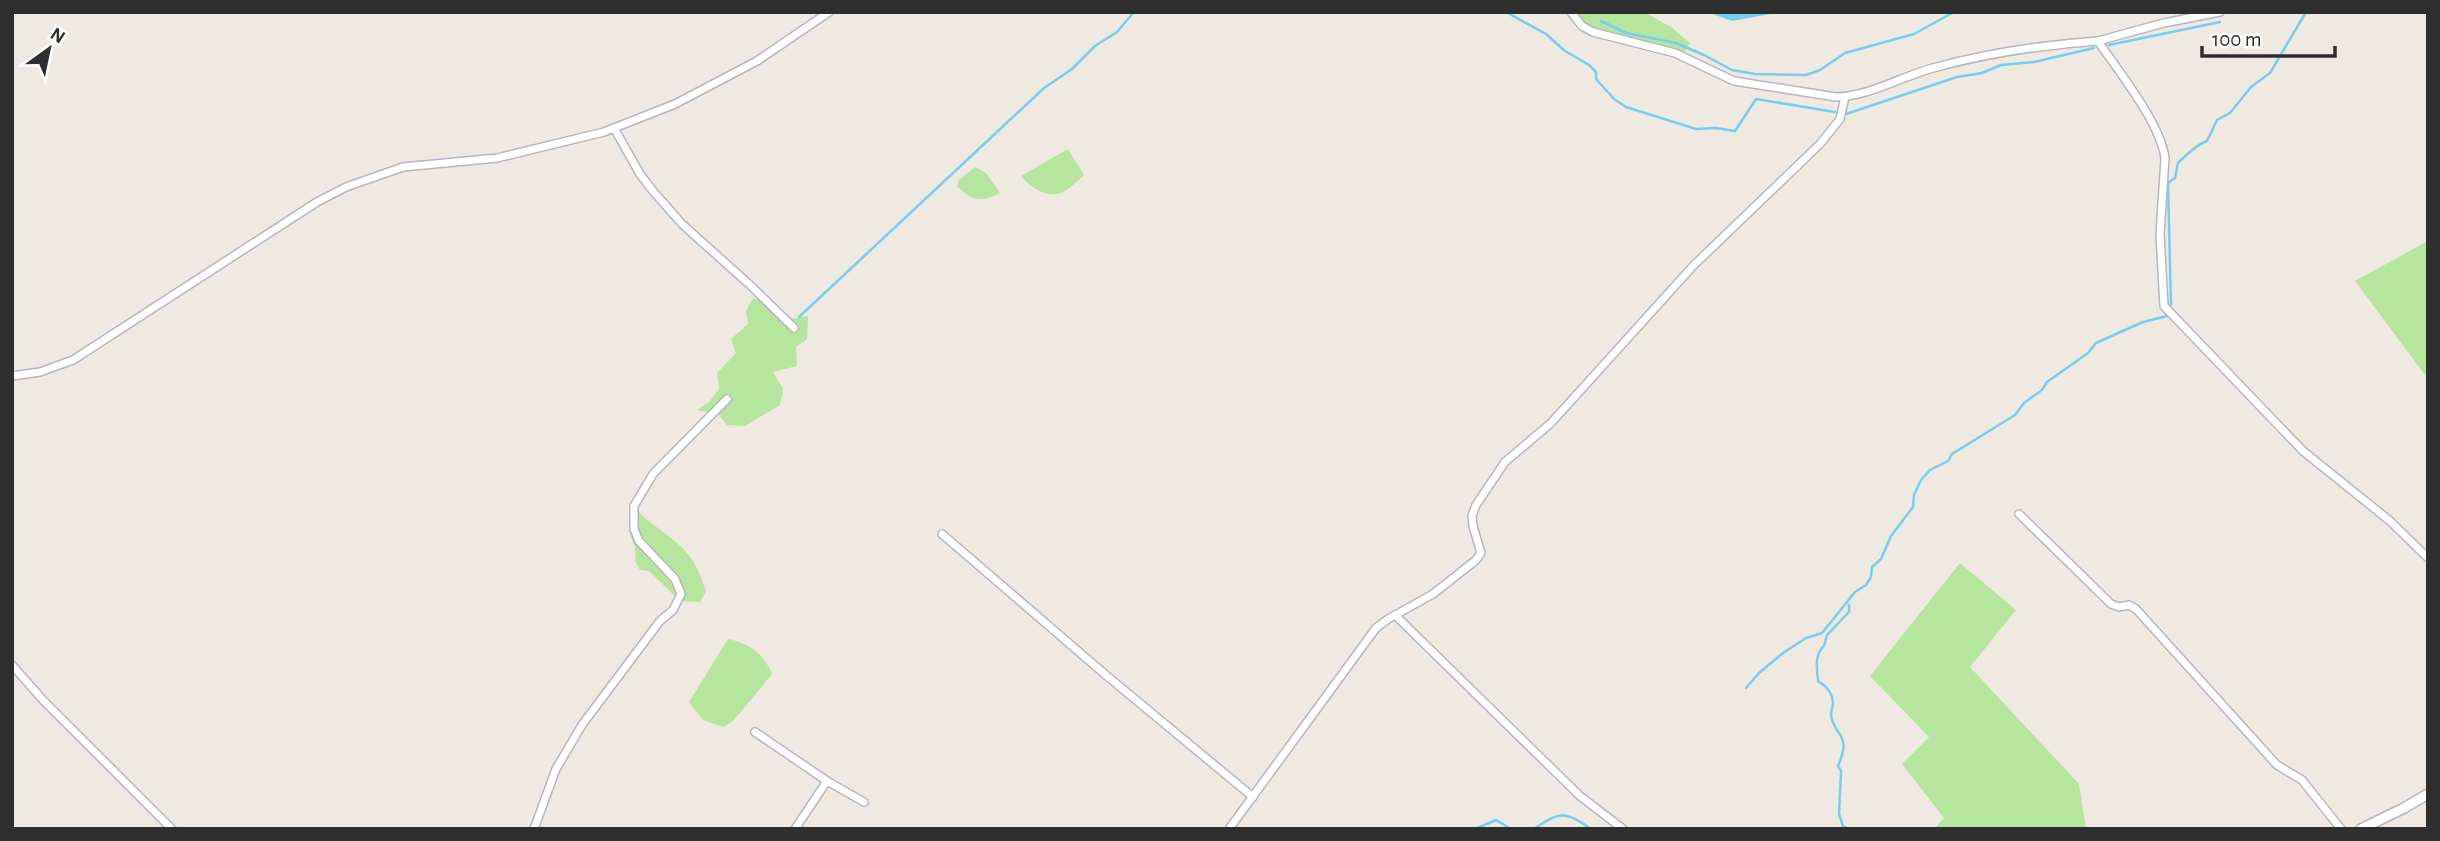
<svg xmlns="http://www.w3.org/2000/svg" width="2440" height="841" viewBox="0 0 2440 841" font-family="'Alegreya Sans',sans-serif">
<rect width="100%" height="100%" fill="#efe9e1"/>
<!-- green -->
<g fill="#b6e59e">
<polygon points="1575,12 1644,12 1671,27 1690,43 1683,55 1628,36 1605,40 1580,20"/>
<path d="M1068,149L1084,175C1078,180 1069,190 1061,193C1045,198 1030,187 1021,176Z"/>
<path d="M975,167L986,173L1000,193C982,203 971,201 957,186L959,180Z"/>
<polygon points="2428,241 2428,379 2355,281"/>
<polygon points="753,298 777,307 791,319 808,316 807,339 796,347 797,366 773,372 783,389 780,405 745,426 727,425 718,414 697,410 709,402 719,389 717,373 736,353 731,339 748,324 746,311"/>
<path d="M637,510C651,526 671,535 685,551C696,562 701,577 706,591L700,602L680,601L649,571L640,570L635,561C640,540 617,529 637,510Z"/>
<polygon points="1960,563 2016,610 1970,667 2079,784 2086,829 1934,829 1944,818 1902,764 1929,737 1870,676"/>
<path d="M728,639C749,643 764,654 772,674L734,720L724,727L703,720L689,702Z"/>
</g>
<!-- water -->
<polygon fill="#75cff0" points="1707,12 1781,12 1732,21"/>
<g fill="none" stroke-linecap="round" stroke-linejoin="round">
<!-- stream -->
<g stroke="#75cff0" stroke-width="2.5">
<polyline points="1506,12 1546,34 1565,51 1589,65 1596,72 1596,79 1614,99 1626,107 1696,129 1716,128 1735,131 1756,99 1835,112"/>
<polyline points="1601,21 1626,33 1676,43 1704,55 1732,70 1755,74 1806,75 1820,70 1845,53 1914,34 1954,12"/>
<polyline points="2109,45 2220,22"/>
<polyline points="1846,114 1957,77 1982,73 2001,65 2034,62 2094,48"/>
<path d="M2171,305L2168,183L2175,178L2178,163C2185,156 2198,144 2207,141L2217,120L2230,113L2251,87L2270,73L2306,12"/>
<polyline points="799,317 1044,88 1072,69 1095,46 1117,32 1134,12"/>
<path d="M1849,605V612L1827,635L1824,646C1814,655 1817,668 1818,681C1827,687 1832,692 1833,703C1833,706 1831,710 1831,714C1833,737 1853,732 1838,766L1841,771L1839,814L1843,826L1849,829"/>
<polyline points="1746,688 1759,673 1783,653 1806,638 1822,633 1855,592 1866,585 1871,577 1872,567 1881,559 1891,536 1913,507 1914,495 1921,480 1930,470 1948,461 1952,454 2015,415 2024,403 2042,390 2047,382 2088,353 2096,343 2143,322 2167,316"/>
<polyline points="1475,829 1496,820 1511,829"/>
<path d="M1534,829C1560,811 1565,811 1591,829"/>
</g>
<!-- minor casing -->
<g stroke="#b4b7c1" stroke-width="10">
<g id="minor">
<path d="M1571,12L1582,26L1593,32L1675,53L1734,81L1836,97C1870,96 1900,77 1933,68C1987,53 2042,45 2098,41C2118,71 2160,122 2165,158L2160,234L2164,306L2303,451L2390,521L2428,558"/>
<polyline points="2098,41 2164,23 2220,12"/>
<polyline points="614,128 640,174 653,191 682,224 750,285 794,328"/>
<polyline points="12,376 40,372 73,360 317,202 346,187 403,167 497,158 604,132 675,104 757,61 829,12"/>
<polyline points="2019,514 2111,604 2119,607 2129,605 2136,609 2277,765 2302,780 2341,829"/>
<polyline points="942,534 1107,676 1253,797"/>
<polyline points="1395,615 1580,796 1623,829"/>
<polyline points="12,665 43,700 172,829"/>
<polyline points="755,732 827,781 795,829"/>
<polyline points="827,781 864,802"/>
<polyline points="534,829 556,769 582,725 660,621 673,610 681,594 675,579 639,541 634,529 634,506 653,474 727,399"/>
<polyline points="1229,829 1376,628 1388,619 1433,594 1476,560 1481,553 1473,526 1472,516 1476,505 1505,462 1551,423 1693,266 1820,144 1840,119 1845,97"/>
</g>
</g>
<!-- tertiary casing -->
<g stroke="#b4b7c1" stroke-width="12">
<polyline id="tertiary" points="2361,829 2404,808 2428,794"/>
</g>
<!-- minor -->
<use href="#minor" stroke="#fff" stroke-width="7"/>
<!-- tertiary -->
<use href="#tertiary" stroke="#fff" stroke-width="9"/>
</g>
<!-- border -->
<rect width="2440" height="841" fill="none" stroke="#2e2e2e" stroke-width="28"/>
<!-- north arrow -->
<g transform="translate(49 49) rotate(33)" stroke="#ffffff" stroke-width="5" paint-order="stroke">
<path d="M0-5L12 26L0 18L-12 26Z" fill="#2e2e2e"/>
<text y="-10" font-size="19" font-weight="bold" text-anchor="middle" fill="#2e2e2e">N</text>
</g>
<!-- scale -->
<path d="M2202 46v10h133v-10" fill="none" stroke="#2e2e2e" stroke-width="3.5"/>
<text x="2212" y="46" font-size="21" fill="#2e2e2e" stroke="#ffffff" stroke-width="5" paint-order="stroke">100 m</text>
</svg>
